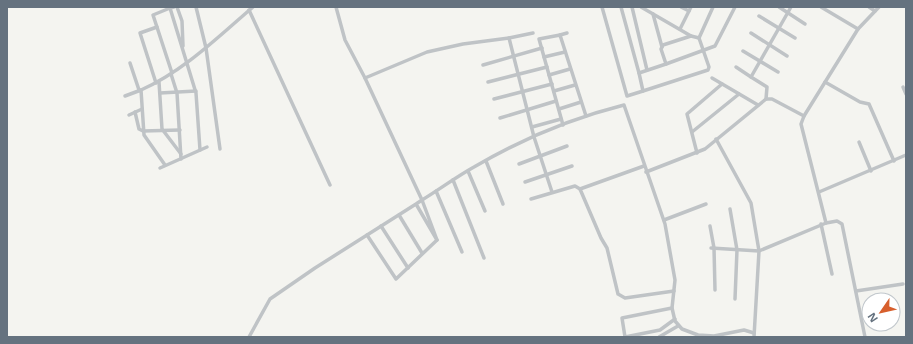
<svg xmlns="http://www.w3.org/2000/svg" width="913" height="344" viewBox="0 0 913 344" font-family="'Noto Sans',sans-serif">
<rect width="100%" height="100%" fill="#f4f4f0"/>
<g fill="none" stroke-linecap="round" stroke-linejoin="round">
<!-- street -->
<g stroke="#bfc3c6" stroke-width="3.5">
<polyline points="174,7 170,8 196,93 200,150"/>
<polyline points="177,7 182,21 183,46"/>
<polyline points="196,7 206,48 220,149"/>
<path d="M336,7L345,40L365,78L422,200C440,189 456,177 474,167C520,140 572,118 624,105L665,224L675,280L672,308L675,321L682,329L698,335L714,336L744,330L754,333"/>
<polyline points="602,7 627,96 643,91 639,73 666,64 661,49 663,45 691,36 699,38 713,7"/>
<polyline points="621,7 639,73"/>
<polyline points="632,7 647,70"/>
<polyline points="641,7 691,36"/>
<polyline points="681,7 689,11"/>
<polyline points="779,7 805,24"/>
<polyline points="821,7 858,29"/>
<polyline points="869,7 875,11"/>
<polyline points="170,8 153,15 172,73"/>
<polyline points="249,10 330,185"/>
<polyline points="653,14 662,47"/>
<polyline points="759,16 795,38"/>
<polyline points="680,29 691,7"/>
<polyline points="533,33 509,38 534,137 552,192"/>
<polyline points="751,33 787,56"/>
<polyline points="560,35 567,33"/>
<polyline points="743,51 778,72"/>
<polyline points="544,57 565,52"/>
<polyline points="130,63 139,90"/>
<polyline points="666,64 715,46 735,7"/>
<polyline points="483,65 542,48"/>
<polyline points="736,67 751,77"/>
<polyline points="171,74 177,93 181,159"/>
<polyline points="549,75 570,69"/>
<polyline points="365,78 427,52 463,44 509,38"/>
<polyline points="712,78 758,105"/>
<polyline points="159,82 162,129 181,154"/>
<polyline points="488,82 547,67"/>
<polyline points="825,82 860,102 869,104 894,161"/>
<polyline points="156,83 140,33 157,27"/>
<polyline points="903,87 906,94"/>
<path d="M141,90C184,71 218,37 253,7"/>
<polyline points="554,91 575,85"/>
<polyline points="643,91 708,70 709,67 699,38"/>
<polyline points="160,93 196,91"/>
<polyline points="125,96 141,90 144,135 165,165"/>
<polyline points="494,99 552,84"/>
<polyline points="766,99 767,87 751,77 791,7"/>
<polyline points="559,109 581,102"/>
<polyline points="135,112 139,129 143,131 180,130"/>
<polyline points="129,115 142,109"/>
<polyline points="500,118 556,101"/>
<polyline points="563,125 539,39 560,35 586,116"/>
<polyline points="532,127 561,119"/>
<polyline points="692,132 739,94"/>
<polyline points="716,139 751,203 759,251 754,337"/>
<polyline points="859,142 871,171"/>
<polyline points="697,153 687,114 722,84"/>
<polyline points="486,161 503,204"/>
<polyline points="519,164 567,146"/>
<polyline points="644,166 580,189 601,238 607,248 618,294 625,298 674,291"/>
<polyline points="160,168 207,147"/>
<polyline points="468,171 485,211"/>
<polyline points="646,172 705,149 766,99 772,99 804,116 858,29 879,7"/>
<polyline points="453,180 484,258"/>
<polyline points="525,182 572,166"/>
<polyline points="436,191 462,252"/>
<polyline points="819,192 906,155"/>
<polyline points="531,199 575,186 580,189"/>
<polyline points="730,209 737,250 735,299"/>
<polyline points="399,215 422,253"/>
<polyline points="664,220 706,204"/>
<polyline points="826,223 837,221 842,224 865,337"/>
<polyline points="821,224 832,274"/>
<polyline points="381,226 408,268"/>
<polyline points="710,226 714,248 715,290"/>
<polyline points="367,235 396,279 437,240"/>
<polyline points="711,248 759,251 826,223 801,124 804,116"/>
<polyline points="856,291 903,284"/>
<polyline points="672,308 622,318 625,337 660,330 675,319"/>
<polyline points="249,337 270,299 315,268 416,204 422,200 437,240 416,204"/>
<polyline points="659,337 678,326"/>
</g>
</g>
<!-- border -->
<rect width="913" height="344" fill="none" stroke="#65727f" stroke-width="16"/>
<!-- north arrow -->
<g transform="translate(881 312) rotate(236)"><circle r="19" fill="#ffffff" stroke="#c1c7cc"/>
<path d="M0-3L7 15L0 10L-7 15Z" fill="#d75f2d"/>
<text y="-6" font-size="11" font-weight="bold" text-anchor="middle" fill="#65727f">N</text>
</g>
</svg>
